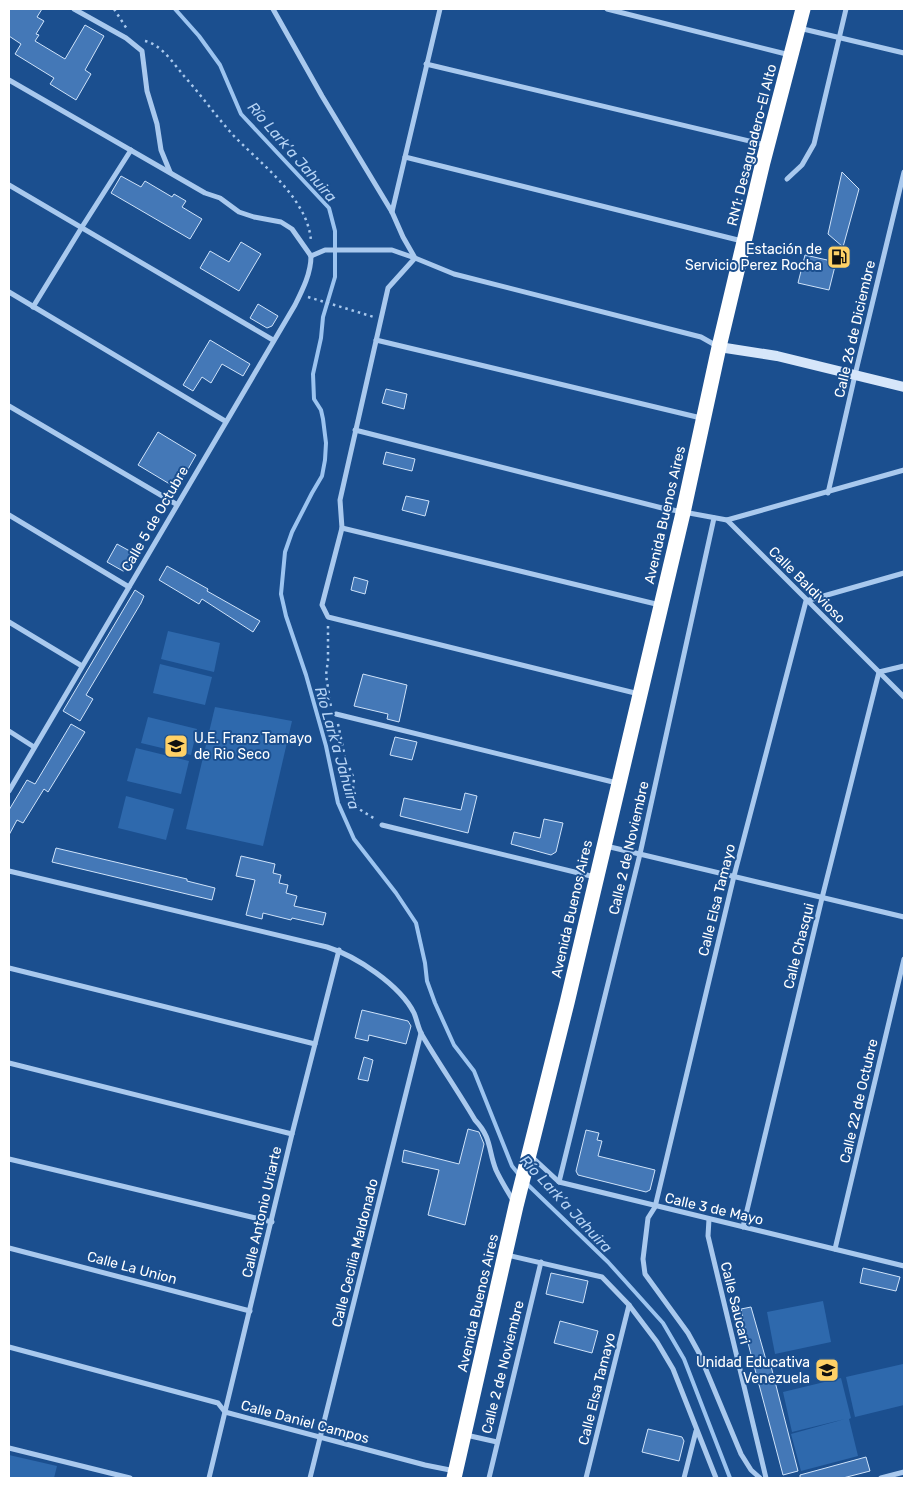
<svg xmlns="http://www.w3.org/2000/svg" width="913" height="1487" viewBox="0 0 913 1487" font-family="Rubik,sans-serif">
<rect width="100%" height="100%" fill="#1b4f8f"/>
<!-- green -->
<g fill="#2e69ad">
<polygon points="168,631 220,643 214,672 161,659"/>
<polygon points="160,664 212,677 205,705 153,693"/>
<polygon points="215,707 292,721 263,846 186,829"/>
<polygon points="148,717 197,729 191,755 141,743"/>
<polygon points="136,748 189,761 181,794 127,781"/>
<polygon points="126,796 174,809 166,840 118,828"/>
<polygon points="823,1301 831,1342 775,1354 767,1312"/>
<polygon points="903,1364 904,1405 855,1417 846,1377"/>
<polygon points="841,1378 851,1418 849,1419 858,1456 801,1471 791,1434 845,1419 792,1432 783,1392"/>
<polygon points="9,1455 57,1466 54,1478 9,1478"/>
</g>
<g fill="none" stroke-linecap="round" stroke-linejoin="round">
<!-- stream -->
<g stroke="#9cc4f0" stroke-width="4">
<polyline points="175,9 199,36 220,65 241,114 329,208 335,231 335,277 323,317 321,338 313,374 314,399 321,410 323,419 326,443 325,460 322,476 312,493 292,532 285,552 281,594 286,616 306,675 326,746 338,803 354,839 396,893 416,923 425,963 427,981 435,1003 454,1045 474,1071 512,1166 520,1176"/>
<polyline points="526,1183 608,1262 663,1323 684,1359 730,1478"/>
</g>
</g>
<!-- building -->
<g fill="#4478b7" stroke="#cfe3fa">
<polygon points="9,9 42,9 37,17 44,21 36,34 39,35 35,41 65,59 85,25 104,36 85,70 91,74 76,100 50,84 54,78 15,54 21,44 9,36"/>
<polygon points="842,172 859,189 843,247 828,234"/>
<polygon points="121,176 141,187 145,181 172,197 174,194 186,201 182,207 202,219 190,239 111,193"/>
<polygon points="241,242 261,254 239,291 200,268 210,251 229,262"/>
<polygon points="805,255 836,262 829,290 798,283"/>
<polygon points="258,304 278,316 272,326 267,328 250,318"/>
<polygon points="210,340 250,364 243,376 222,364 211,383 202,377 193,391 183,385"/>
<polygon points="386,389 407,394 404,409 382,403"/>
<polygon points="158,432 196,455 180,483 173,486 138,465"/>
<polygon points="386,452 415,459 412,471 383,464"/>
<polygon points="406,496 429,501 425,516 402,510"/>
<polygon points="117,544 137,555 129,569 123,571 107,562"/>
<polygon points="167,566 208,589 207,591 260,621 253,632 202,599 199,604 159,580"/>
<polygon points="354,577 368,581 365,594 351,590"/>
<polygon points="135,590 144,596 141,603 86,695 93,699 80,721 63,711"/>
<polygon points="363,674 407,685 399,722 387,719 388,714 354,706"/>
<polygon points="71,724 85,732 48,792 44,789 23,823 17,820 9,835 9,810 27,780 35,784"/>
<polygon points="395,737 417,742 412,760 390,755"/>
<polygon points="465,793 477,796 468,833 400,816 404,798 461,810"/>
<polygon points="544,819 563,823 556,852 551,855 511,844 514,832 540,838"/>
<polygon points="56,848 187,879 187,881 215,888 212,900 52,862"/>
<polygon points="241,856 275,864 273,873 281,875 279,883 288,885 286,893 297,896 294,906 326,913 323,925 292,918 291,920 263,913 262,919 246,915 255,880 236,876"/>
<polygon points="362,1010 408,1021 411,1026 406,1044 369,1035 368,1041 355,1038"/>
<polygon points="364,1057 373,1060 368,1081 358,1079"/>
<polygon points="468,1129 479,1132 484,1144 465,1225 428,1215 439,1170 402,1162 404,1150 459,1164"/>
<polygon points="586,1130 599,1133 597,1140 602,1141 598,1156 655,1170 650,1190 646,1192 578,1175 576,1171"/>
<polygon points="863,1268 900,1277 896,1291 860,1283"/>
<polygon points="551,1273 588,1281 583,1303 546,1294"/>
<polygon points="751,1307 768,1367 771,1366 798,1471 783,1475 748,1343 741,1309"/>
<polygon points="560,1321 598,1331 592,1353 554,1343"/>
<polygon points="648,1429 682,1437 684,1441 679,1461 642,1452"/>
<polygon points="866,1457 870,1471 843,1478 800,1478 800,1475"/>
</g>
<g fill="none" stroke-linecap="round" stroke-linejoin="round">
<!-- path -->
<g stroke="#a9c9ee" stroke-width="2.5" stroke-dasharray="2.5 4" stroke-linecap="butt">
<polyline points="114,9 127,29"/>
<path d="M145,41C162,45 173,63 184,76C201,95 216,116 233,135C256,159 283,179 300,208C306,218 310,229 311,241"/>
<polyline points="308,297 374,317"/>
<polyline points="328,626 328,660 326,675 331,707"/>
<polyline points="338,724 345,757 354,779 352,798 359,809 375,819"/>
</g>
<!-- street -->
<g stroke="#a9c9ee" stroke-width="5">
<polyline points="74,9 126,38 142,51 147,91 157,124 161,150 170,172"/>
<polyline points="273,9 322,96 392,212 403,237 415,258 454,274 701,337 717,346"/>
<polyline points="607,9 790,55"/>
<polyline points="799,28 904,53"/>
<polyline points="426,64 766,145"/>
<polyline points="9,80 205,193 220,198 239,212 254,217 281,222 292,229 311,256"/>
<polyline points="405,157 742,241"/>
<polyline points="787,179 802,165 814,144 846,9"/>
<polyline points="9,185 273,340"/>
<polyline points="392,212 440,9"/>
<polyline points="311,256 325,250 392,250 415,258 388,288 340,500 342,528 322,605 328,617 639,694"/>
<polyline points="9,292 225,421"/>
<polyline points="33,307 82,227 131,150"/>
<polyline points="376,340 701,418"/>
<polyline points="9,406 176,504"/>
<polyline points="355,430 662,508 727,520 904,697"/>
<polyline points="828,493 855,375 904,172"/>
<polyline points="9,515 129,587"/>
<polyline points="727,520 904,470"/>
<polyline points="342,528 660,605"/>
<polyline points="9,622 82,666"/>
<polyline points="336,714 617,783"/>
<polyline points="9,731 34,747"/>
<path d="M9,791L295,305C303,289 311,273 311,256"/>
<polyline points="382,825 595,877"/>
<polyline points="606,846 904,917"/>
<path d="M9,871L327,947C356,956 400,985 414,1013C417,1020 418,1028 422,1035C439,1064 458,1091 475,1120C492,1138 488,1150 496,1170C501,1181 508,1192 514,1202"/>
<polyline points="9,968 315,1044"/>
<polyline points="9,1063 292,1134"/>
<polyline points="532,1157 559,1182 904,1266"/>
<polyline points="9,1159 272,1222"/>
<polyline points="559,1182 640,854 714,518"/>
<polyline points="709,1219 708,1236 766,1478"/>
<polyline points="743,1227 822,898 879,672 904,666"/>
<polyline points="9,1248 250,1311"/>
<polyline points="835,1249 904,959"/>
<polyline points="507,1255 602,1277 629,1305 657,1342 673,1369 716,1478"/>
<polyline points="9,1347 218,1403 225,1412 425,1465 455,1471"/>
<polyline points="466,1435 497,1442"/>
<polyline points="9,1448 130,1478"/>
<polyline points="209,1478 292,1134 339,950"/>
<polyline points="310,1478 421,1033"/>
<polyline points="489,1478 541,1262"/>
<polyline points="586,1478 629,1305"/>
<polyline points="684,1478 696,1431"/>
<polyline points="760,1478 751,1470 741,1454 699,1353 688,1333 645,1274 643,1259 648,1218 655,1207 734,876 806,601 904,573"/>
<polyline points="881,1478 904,1472"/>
</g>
<!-- secondary -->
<polyline stroke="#d6e6fa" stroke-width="10" points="719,347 777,356 904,387"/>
<!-- highway -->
<polyline stroke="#fff" stroke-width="15" points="454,1478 516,1206 567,1003 683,513 719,347 763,162 803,9"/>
</g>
<!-- icons -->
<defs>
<g id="fuel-square" transform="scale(1.25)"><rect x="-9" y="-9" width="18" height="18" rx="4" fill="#ffd166" stroke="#1b4f8f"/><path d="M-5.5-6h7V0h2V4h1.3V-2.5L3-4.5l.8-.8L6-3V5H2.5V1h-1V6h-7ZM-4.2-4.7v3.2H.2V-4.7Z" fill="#111"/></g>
<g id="school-square" transform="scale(1.25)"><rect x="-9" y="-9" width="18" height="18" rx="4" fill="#ffd166" stroke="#1b4f8f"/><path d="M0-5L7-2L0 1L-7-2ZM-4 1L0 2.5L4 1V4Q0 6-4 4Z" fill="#111"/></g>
</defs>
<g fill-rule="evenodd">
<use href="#fuel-square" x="839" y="257"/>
<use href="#school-square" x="176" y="746"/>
<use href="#school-square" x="827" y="1370"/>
</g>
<g text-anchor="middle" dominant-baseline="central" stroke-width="4" stroke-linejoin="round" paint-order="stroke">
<!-- street labels -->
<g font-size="14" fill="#fff" stroke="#1b4f8f">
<text transform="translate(752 145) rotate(-76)">RN1: Desaguadero-El Alto</text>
<text transform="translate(855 329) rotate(-77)">Calle 26 de Diciembre</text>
<text transform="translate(665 515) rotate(-77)">Avenida Buenos Aires</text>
<text transform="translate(155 519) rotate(-60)">Calle 5 de Octubre</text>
<text transform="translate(807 585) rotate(45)">Calle Baldivioso</text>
<text transform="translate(629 848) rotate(-77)">Calle 2 de Noviembre</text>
<text transform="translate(717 900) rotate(-76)">Calle Elsa Tamayo</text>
<text transform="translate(572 909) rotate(-77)">Avenida Buenos Aires</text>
<text transform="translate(799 946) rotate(-76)">Calle Chasqui</text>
<text transform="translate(859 1101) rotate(-77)">Calle 22 de Octubre</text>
<text transform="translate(714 1209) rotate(13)">Calle 3 de Mayo</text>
<text transform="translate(262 1212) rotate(-77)">Calle Antonio Uriarte</text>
<text transform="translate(355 1253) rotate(-76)">Calle Cecilia Maldonado</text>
<text transform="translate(132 1268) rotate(15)">Calle La Union</text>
<text transform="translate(478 1303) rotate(-77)">Avenida Buenos Aires</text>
<text transform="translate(735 1303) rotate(76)">Calle Saucari</text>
<text transform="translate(503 1367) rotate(-76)">Calle 2 de Noviembre</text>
<text transform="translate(597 1389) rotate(-76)">Calle Elsa Tamayo</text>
<text transform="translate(305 1422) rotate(15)">Calle Daniel Campos</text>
</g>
<!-- poi labels -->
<g font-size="14" fill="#fff" stroke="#1b4f8f" text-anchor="end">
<text x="822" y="249">Estación de<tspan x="822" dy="16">Servicio Perez Rocha</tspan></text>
<text x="194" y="738" text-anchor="start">U.E. Franz Tamayo<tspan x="194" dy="16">de Rio Seco</tspan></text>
<text x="810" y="1362">Unidad Educativa<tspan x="810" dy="16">Venezuela</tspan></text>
</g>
<!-- water labels -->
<g font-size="15" font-style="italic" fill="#b5d3f5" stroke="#1b4f8f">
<text transform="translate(292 152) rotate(49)">Río Lark’a Jahuira</text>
<text transform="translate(337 748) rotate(74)">Río Lark’a Jahuira</text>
<text transform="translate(566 1204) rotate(47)">Río Lark’a Jahuira</text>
</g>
</g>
<!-- border -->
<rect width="913" height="1487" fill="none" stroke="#ffffff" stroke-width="20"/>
</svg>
